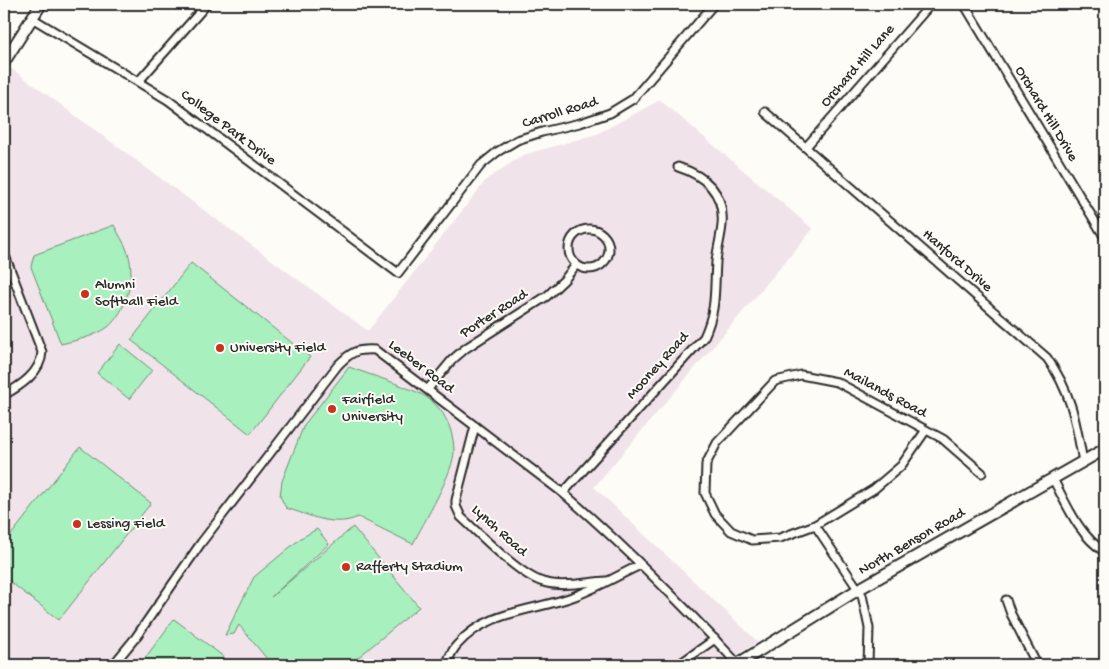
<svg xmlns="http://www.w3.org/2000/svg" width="1109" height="669" viewBox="0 0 1109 669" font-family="'Gochi Hand',sans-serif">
<rect width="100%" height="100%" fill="#fdfcf7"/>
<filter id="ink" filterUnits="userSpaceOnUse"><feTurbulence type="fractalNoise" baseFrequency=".02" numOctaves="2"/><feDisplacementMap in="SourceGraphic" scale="10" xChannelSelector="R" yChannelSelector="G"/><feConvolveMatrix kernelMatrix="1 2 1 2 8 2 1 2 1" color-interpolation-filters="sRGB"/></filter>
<g filter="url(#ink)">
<!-- built -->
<polygon fill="#f1e3ea" points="8,66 368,331 487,179 523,155 597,134 660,100 813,229 594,487 758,642 720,665 4,665 4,70"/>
<!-- green -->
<g fill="#a8f0bd" stroke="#6a8e74">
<path d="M114,225C118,234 125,243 128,253C136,276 127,311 108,327C94,337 77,340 61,344L31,267L34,255Z"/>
<polygon points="191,263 310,357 250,434 131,340"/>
<polygon points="120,344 152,370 129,399 97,373"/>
<path d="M349,367C373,376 398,383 421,394C442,405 453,426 454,450C455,471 423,523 413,544L358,517C335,528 309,515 286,508L280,496L282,481L304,425Z"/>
<polygon points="80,447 151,503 59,620 4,577 4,544"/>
<polygon points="353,527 419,607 349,665 272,665 239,625 234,634 225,635 254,577 301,538 317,529 329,544 271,597"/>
<polygon points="174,619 224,657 218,665 140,665"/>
</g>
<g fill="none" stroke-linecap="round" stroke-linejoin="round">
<!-- minor casing -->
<g stroke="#2b2b2b" stroke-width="11">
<g id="minor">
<polyline points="964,4 1105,238"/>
<polyline points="32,18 168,100 398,273 481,165 497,152 517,140 542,132 580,123 610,113 633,99 714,4"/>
<polyline points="139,81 207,4"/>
<path d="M765,112L1047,358C1071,391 1076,422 1083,462"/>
<polyline points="806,147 931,4"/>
<circle cx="589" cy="249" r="20"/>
<path d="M4,253L42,352C41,373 20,386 4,395"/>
<polyline points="428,389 452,360 466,348 547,296 564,280 576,265"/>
<path d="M475,426L456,500V506L461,517C481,535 519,575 543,582C562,588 587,582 606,581"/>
<polyline points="926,430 901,466 874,489 815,525 780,538 752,540 731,531 715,514 705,493 706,464 717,443 775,381 801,375 837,382 943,439 982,473"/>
<path d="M1053,479C1067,505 1079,536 1105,552"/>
<path d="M563,493L704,337C717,308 714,293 716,262C717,250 721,237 722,225C725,193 706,176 678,167"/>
<polyline points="815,525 862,595 869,628 868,665"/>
<polyline points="1006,600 1011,614 1037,665"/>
<path d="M113,665L136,637L201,543L338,365C351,352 356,349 375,350L563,493C625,546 683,605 738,664"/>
<path d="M446,665C449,658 452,650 457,645C487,610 535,611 575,596C597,588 619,575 640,565"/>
<polyline points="678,665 715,639"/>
</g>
</g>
<!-- secondary casing -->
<g stroke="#2b2b2b" stroke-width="14">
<g id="secondary">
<polyline points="4,62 41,4"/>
<polyline points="736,665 859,589 1105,449"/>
</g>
</g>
<!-- minor -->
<use href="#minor" stroke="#fdfcf7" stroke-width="7"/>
<!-- secondary -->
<use href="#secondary" stroke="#fdfcf7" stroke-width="10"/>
</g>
</g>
<!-- markers -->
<g fill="#c8321e" stroke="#fdfcf7" stroke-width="2">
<circle cx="85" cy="294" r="5"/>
<circle cx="220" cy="348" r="5"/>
<circle cx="332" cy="409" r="5"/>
<circle cx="77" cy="524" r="5"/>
<circle cx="346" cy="567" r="5"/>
</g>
<g text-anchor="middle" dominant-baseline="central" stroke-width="4" stroke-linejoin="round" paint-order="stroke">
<!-- street labels -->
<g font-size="15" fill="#2b2b2b" stroke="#fdfcf7">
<text transform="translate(858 66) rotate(-49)">Orchard Hill Lane</text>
<text transform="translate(560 113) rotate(-17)">Carroll Road</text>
<text transform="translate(1046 114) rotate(59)">Orchard Hill Drive</text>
<text transform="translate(228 128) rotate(37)">College Park Drive</text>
<text transform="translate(957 261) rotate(41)">Hanford Drive</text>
<text transform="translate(494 314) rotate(-33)">Porter Road</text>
<text transform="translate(658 366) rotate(-48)">Mooney Road</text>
<text transform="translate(421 367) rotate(37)">Leeber Road</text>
<text transform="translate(885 393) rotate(28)">Mailands Road</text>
<text transform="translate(499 531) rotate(42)">Lynch Road</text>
<text transform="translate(912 542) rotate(-30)">North Benson Road</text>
</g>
<!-- poi labels -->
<g font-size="15" fill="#2b2b2b" stroke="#fdfcf7" text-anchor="start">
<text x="95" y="285">Alumni<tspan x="95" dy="17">Softball Field</tspan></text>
<text x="230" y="348">University Field</text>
<text x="342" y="400">Fairfield<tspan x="342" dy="17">University</tspan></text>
<text x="87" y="524">Lessing Field</text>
<text x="356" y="567">Rafferty Stadium</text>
</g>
</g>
<!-- margin -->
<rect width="1109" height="669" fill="none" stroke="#fdfcf7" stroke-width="20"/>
<rect x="10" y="10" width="1089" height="649" fill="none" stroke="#2b2b2b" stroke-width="2" filter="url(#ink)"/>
</svg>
